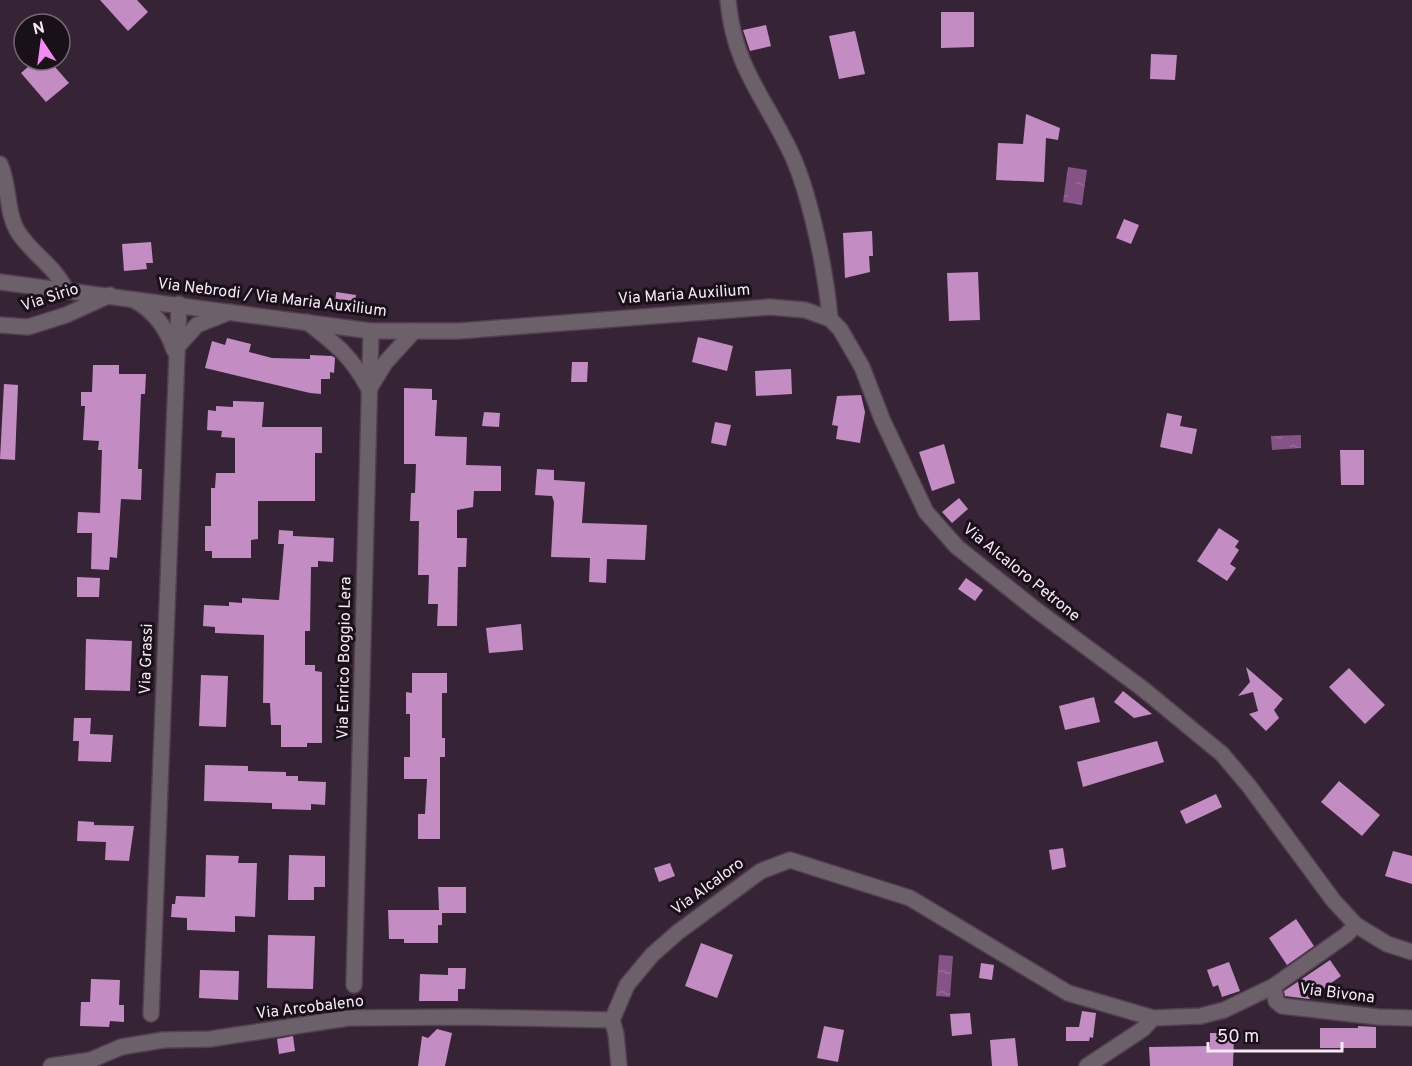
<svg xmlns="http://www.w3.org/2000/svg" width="1412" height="1066" viewBox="0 0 1412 1066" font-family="Overpass,sans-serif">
<defs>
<pattern id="water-ripples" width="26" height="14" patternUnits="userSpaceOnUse" patternTransform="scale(1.5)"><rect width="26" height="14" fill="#865386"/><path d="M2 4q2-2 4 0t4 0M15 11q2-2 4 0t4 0" fill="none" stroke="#986c98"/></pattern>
</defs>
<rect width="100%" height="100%" fill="#372336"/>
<!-- water -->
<g fill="url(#water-ripples)">
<polygon points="1068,167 1087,170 1082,205 1063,202"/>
<polygon points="1301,435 1301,448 1272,450 1271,436"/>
<polygon points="939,955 953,956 950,997 936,996"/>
</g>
<!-- building -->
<g fill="#c38cc3">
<polygon points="100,0 137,0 148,12 128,31"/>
<polygon points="941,12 974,12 974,47 941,48"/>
<polygon points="766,25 771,46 750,51 743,30"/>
<polygon points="855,31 865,74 839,79 829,36"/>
<polygon points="1151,54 1177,55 1175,80 1150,79"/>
<polygon points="36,60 49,60 69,83 46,102 21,73"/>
<polygon points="1026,114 1060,128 1058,140 1046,138 1044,182 996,180 998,143 1023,144"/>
<polygon points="1124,219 1139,225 1131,244 1116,238"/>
<polygon points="872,231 873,256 869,256 870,272 845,278 843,233"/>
<polygon points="151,242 153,263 146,263 147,269 124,271 122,244"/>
<polygon points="978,272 980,320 949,321 947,273"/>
<polygon points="336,292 356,295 354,308 335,306"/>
<polygon points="698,337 733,346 727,371 692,362"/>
<polygon points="227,338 251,344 249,352 272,358 310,359 310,355 332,356 335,358 334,373 330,372 330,379 321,379 321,394 310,393 205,368 212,341 225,345"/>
<polygon points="572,362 588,362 587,382 571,382"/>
<polygon points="93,365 119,365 119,374 146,374 145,394 141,394 138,469 142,469 141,500 121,499 117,558 110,557 109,570 91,569 92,533 77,533 78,512 100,513 102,450 98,450 99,441 83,440 85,406 81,406 81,392 92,392"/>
<polygon points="791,369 792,394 756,396 755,371"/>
<polygon points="4,384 18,385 15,460 0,459"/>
<polygon points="404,388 432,389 432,400 437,400 435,436 467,437 466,465 501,466 501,491 474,491 473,507 457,510 457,538 467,538 466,567 458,567 457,626 437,626 438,604 428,604 429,575 418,575 419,521 410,521 411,493 415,493 416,464 404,464"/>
<polygon points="861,395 865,412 860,443 836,439 838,426 832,425 837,396"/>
<polygon points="233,401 264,402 262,427 322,427 322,453 315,453 315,501 258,501 258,539 251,540 251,558 212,558 212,551 205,551 205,526 211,526 211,488 215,488 216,473 235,473 235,438 221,437 222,431 207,430 208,410 216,411 216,406 233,407"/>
<polygon points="484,412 500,413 499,427 482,426"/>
<polygon points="1167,413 1182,416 1180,426 1197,429 1192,454 1160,447"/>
<polygon points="715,422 731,425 726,446 711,443"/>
<polygon points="944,444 955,483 932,491 919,452"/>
<polygon points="1340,450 1364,450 1364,485 1341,485"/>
<polygon points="537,469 554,470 554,480 585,482 582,523 647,525 645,560 607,559 606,583 589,582 590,558 551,557 554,502 552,496 535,495"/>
<polygon points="959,498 968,509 952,523 942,512"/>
<polygon points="1219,528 1239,541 1235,547 1239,550 1230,564 1236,568 1227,581 1197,561"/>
<polygon points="279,530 293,531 293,536 334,538 333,562 318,561 318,567 311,567 310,631 305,631 305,665 315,665 315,671 322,672 322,743 307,743 307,747 281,747 281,725 271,725 270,703 263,703 264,635 215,633 215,627 203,626 204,605 229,606 229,602 242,603 242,598 279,600 284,544 278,544"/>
<polygon points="77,577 100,578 99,597 77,597"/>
<polygon points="966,578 983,590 975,601 958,589"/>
<polygon points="521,624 523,650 489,653 486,628"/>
<polygon points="86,639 132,641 130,691 85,690"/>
<polygon points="1246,667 1283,699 1274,710 1279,718 1266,731 1249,714 1258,711 1253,692 1238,696 1250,682"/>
<polygon points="1349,668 1385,705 1365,724 1329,687"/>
<polygon points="412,673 447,673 447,693 442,693 442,738 445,738 445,757 440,757 440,839 418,839 418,814 425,814 427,779 404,779 404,757 410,757 410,714 406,714 406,692 412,693"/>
<polygon points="201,675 228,676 226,727 199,726"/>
<polygon points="1123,691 1152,714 1134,718 1114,702"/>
<polygon points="1094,697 1100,722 1065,730 1059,706"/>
<polygon points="74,718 91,718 90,734 113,735 111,762 78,761 79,741 73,741"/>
<polygon points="1157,741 1164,762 1083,787 1077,762"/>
<polygon points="205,765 248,766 248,771 286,772 286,776 298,776 298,781 326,782 325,805 311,804 311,810 272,809 272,803 204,801"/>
<polygon points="1339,781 1380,815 1362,836 1321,802"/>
<polygon points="1216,794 1222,807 1186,824 1180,811"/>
<polygon points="78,821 94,822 94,825 134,826 129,861 105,860 106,842 77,841"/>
<polygon points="1063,848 1066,867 1052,870 1049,850"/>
<polygon points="1393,851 1412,856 1412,884 1385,876"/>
<polygon points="206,855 239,856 238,863 257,863 255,917 235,916 235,932 187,930 187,918 171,917 172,904 175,904 176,896 205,897"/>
<polygon points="289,855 325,856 325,887 314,887 314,900 288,900"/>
<polygon points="670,863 675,876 659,882 654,868"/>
<polygon points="438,887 466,887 466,913 442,913 442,925 438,925 438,943 404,943 404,939 389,939 388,910 439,910"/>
<polygon points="1296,919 1314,946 1287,965 1269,938"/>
<polygon points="268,935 315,936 313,989 267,988"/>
<polygon points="701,943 733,955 717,998 685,986"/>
<polygon points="1330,960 1341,976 1309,999 1285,996 1284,991"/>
<polygon points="1229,962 1240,991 1222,997 1218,985 1213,987 1207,970"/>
<polygon points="981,963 994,965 992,980 979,978"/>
<polygon points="448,968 466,968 465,989 458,989 458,1001 419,1001 420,974 448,975"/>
<polygon points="200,970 239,971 238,1000 199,998"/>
<polygon points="91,979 120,980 119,1005 124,1005 124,1022 110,1021 109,1027 80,1026 81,1002 90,1002"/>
<polygon points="1082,1011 1096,1013 1093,1038 1090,1037 1089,1041 1066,1041 1066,1027 1079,1027"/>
<polygon points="970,1013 972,1034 952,1036 950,1014"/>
<polygon points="824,1026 844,1030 838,1062 817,1058"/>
<polygon points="1358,1026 1376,1027 1376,1048 1320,1048 1320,1028 1358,1028"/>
<polygon points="437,1029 452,1033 445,1066 418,1066 422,1036 428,1038"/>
<polygon points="1210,1033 1228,1033 1228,1036 1234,1037 1233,1066 1150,1066 1149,1047 1210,1046"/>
<polygon points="293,1036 295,1051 279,1054 277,1039"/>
<polygon points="1015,1038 1018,1066 992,1066 990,1040"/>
</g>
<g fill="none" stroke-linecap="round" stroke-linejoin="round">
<!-- minor casing -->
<g stroke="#523f51" stroke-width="18">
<g id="minor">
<path d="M728,0C734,68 765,97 792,155C811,198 826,272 830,319"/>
<path d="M0,164C10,186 6,213 18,232C32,254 55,266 66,290"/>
<path d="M134,300C154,311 167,328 174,350"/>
<path d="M307,322C336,344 352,357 369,389L385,363L414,331"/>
<polyline points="0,325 28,327 66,315 110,295"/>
<polyline points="177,347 197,325 230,312"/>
<polyline points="354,985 371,331"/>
<polyline points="1274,986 1276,1001 1282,1006 1378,1017 1412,1018"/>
<polyline points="151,1014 179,304"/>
<polyline points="51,1066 91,1060 121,1047 163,1040 210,1039 348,1018 467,1017 612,1020"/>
<polyline points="619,1066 616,1034 612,1020 627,985 652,955 678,932 761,871 790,860 910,898 1068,993 1153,1018 1201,1016 1224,1010 1274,986 1346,935 1356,925"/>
<polyline points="1087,1066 1143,1029 1153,1018"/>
</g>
</g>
<!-- tertiary casing -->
<g stroke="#523f51" stroke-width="18">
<polyline id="tertiary" points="0,282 371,331 459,331 770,307 805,310 830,319 840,329 862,367 882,419 926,512 957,547 1035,609 1143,689 1222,754 1249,786 1333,900 1356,925 1387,944 1412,952"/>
</g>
<!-- minor -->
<use href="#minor" stroke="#6c616b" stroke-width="15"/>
<!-- tertiary -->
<use href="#tertiary" stroke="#6c616b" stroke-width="15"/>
</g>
<g text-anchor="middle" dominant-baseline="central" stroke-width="6" stroke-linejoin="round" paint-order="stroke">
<!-- street labels -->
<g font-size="16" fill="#f7e9f6" stroke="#191019">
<text transform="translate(684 295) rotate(-4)">Via Maria Auxilium</text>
<text transform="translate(50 298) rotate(-18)">Via Sirio</text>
<text transform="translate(272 298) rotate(7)">Via Nebrodi / Via Maria Auxilium</text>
<text transform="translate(1021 573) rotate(39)">Via Alcaloro Petrone</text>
<text transform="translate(345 658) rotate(-89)">Via Enrico Boggio Lera</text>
<text transform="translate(147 659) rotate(-88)">Via Grassi</text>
<text transform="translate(708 887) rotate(-36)">Via Alcaloro</text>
<text transform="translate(1337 994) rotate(7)">Via Bivona</text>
<text transform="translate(310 1008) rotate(-7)">Via Arcobaleno</text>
</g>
</g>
<!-- north arrow -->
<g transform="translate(42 42) rotate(347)"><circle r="28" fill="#191019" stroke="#726771" stroke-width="1.5"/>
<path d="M0-4.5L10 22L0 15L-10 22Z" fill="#f28af3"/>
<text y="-9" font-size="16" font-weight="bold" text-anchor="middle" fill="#f7e9f6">N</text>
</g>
<!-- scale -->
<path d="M1208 1042v9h134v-9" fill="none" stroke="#f7e9f6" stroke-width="3"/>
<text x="1217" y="1042" font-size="18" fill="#f7e9f6" stroke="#191019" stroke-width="4.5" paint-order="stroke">50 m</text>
</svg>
